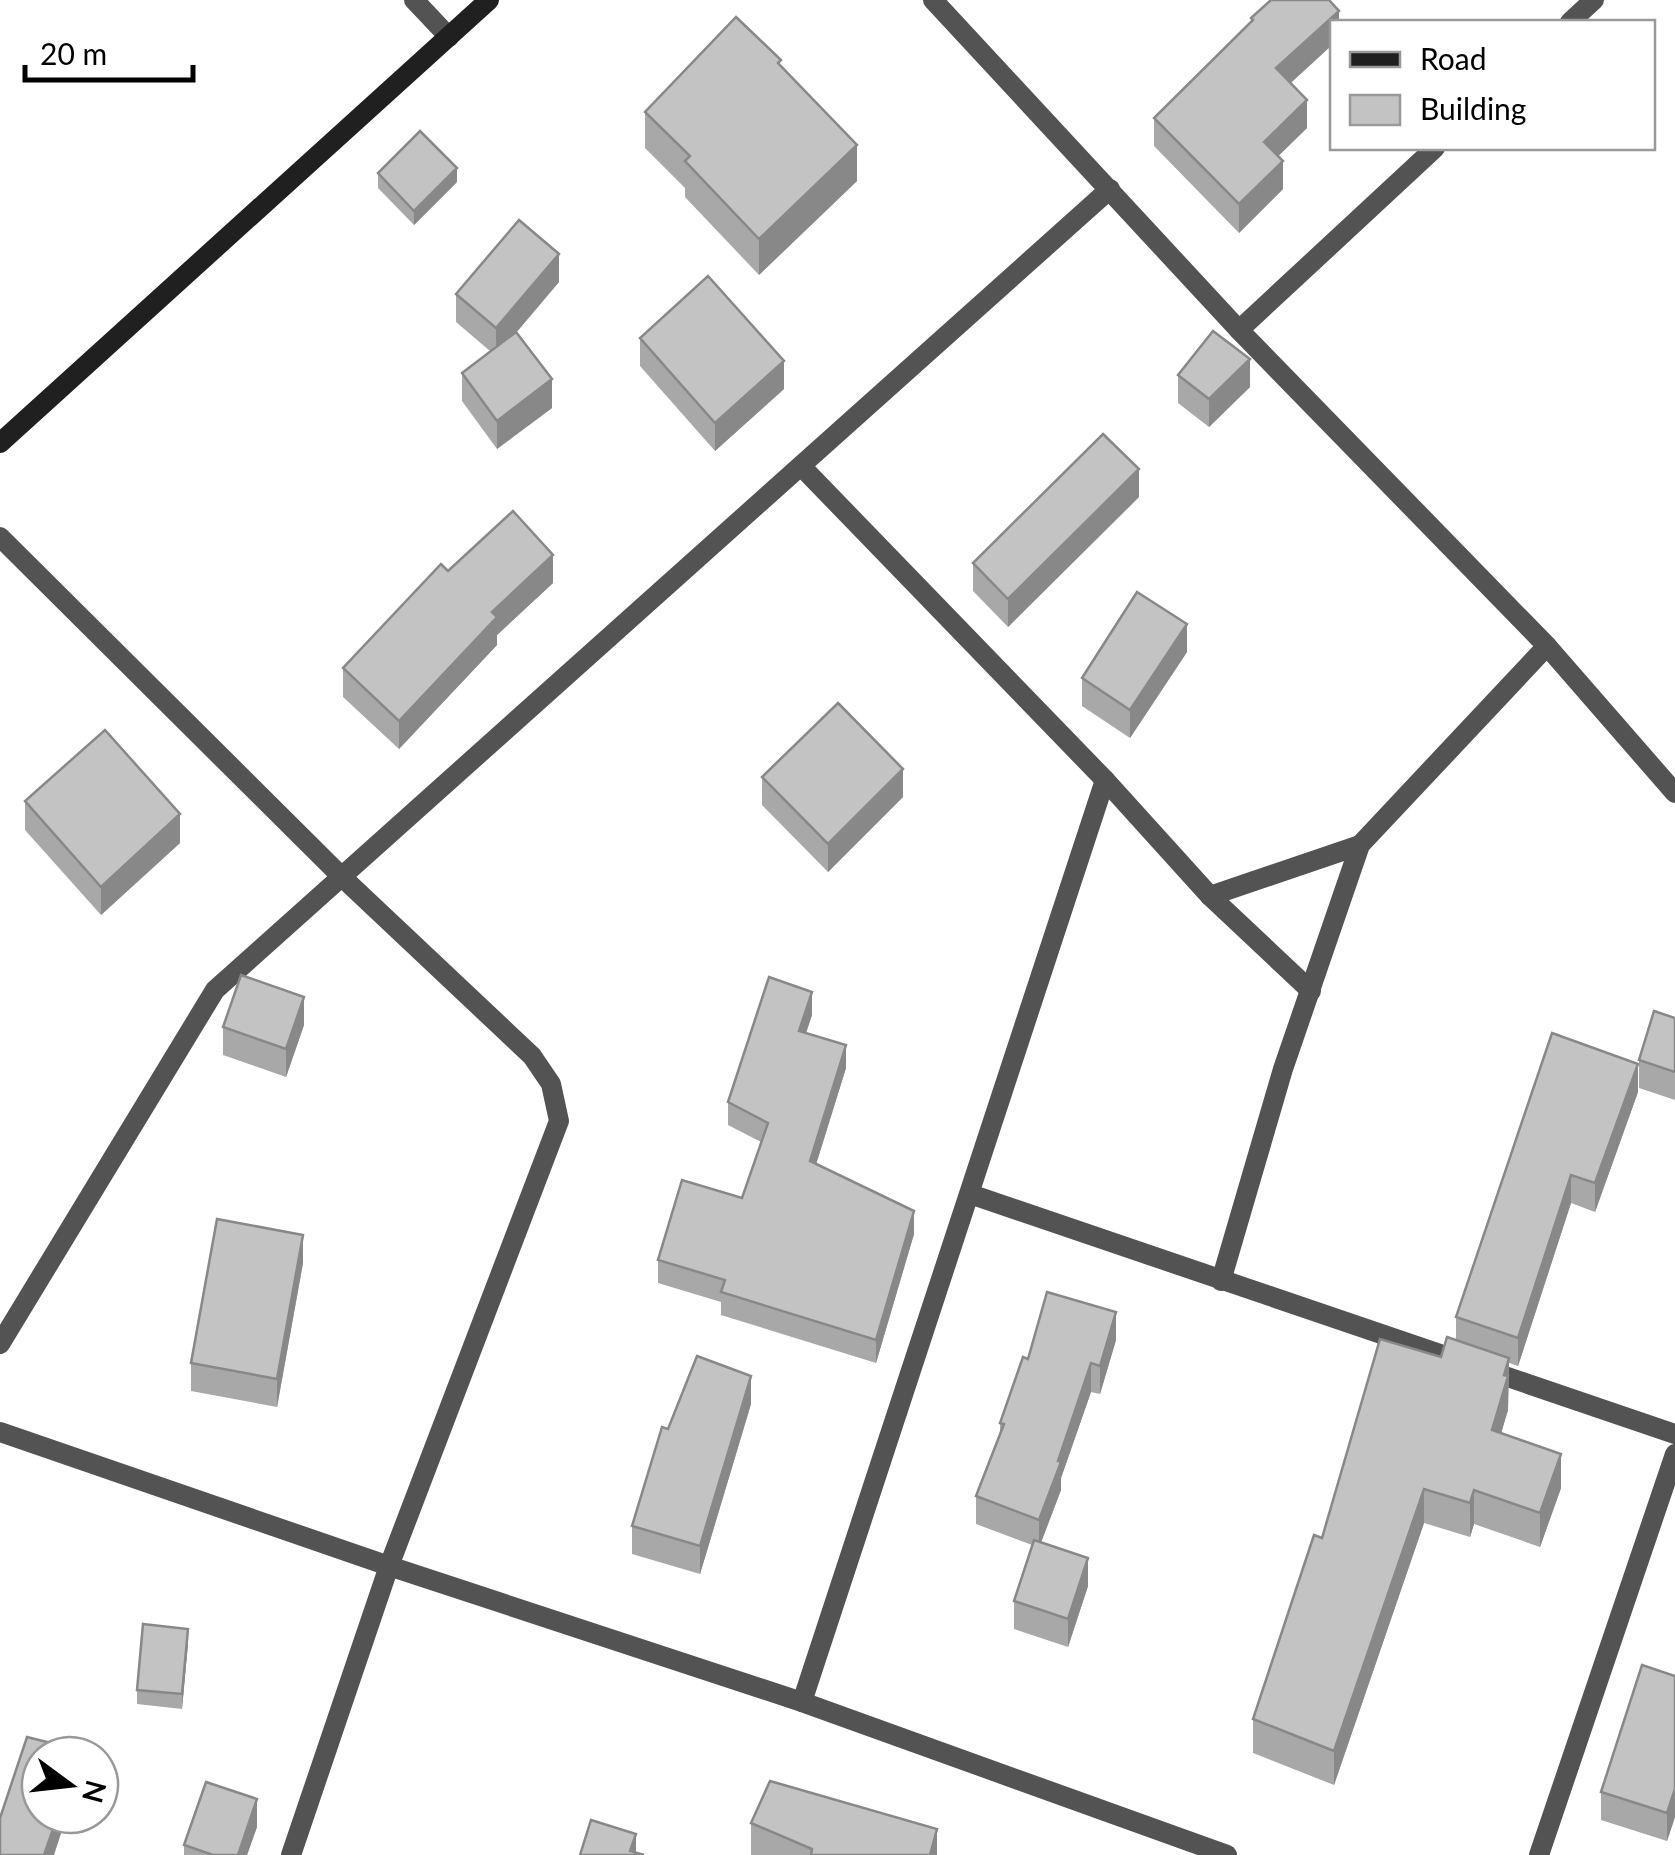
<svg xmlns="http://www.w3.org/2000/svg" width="1675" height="1855" viewBox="0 0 1675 1855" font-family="Lato,sans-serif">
<rect width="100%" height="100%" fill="#fff"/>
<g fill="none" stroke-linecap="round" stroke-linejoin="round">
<!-- street -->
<g stroke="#535353" stroke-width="20">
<polyline points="414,0 449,37"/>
<polyline points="933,0 1239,330 1547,646 1675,793"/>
<polyline points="1570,22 1594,0"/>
<polyline points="1239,330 1435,148"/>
<polyline points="801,466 1105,780 1210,896 1311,991"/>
<polyline points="0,537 342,877 532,1056 551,1084 559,1121 389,1566 291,1855"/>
<polyline points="1210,896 1360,845"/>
<polyline points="970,1194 1675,1434"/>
<polyline points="1221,1281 1283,1069 1360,845 1547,646"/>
<polyline points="0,1344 215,990 1110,189"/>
<polyline points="0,1432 389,1566 802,1702 1227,1855"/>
<polyline points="802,1702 1105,780"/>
<polyline points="1539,1855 1675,1454"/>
</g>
<!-- secondary -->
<polyline stroke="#202020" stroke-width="20" points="0,443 489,0"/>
</g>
<!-- wall -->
<g fill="#a8a8a8">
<polygon points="1251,18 1339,22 1332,22 1332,45 1291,83 1307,128 1278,156 1283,189 1239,233 1154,146 1154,118 1251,22"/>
<polygon points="781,66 857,181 759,275 685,197 685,188 645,148 645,112"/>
<polygon points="378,173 457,182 414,225 378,188"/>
<polygon points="559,282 516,333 552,408 497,449 462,401 462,373 490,351 456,322 456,294"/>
<polygon points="640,338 784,389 715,451 640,366"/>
<polygon points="1178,375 1250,387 1209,427 1178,403"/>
<polygon points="1139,497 1008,627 973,591 973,563"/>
<polygon points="448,571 553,583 497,635 497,645 399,749 343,697 343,668"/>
<polygon points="1187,652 1130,738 1082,706 1082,678"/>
<polygon points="762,777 903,797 828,872 762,805"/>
<polygon points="25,801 180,843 101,915 25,830"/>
<polygon points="812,1015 806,1033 846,1068 816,1164 914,1234 876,1363 721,1315 721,1302 658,1283 658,1260 742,1198 761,1142 728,1125 728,1102"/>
<polygon points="1675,1018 1675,1100 1639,1088 1639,1060"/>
<polygon points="304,1025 286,1077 223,1055 223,1027"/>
<polygon points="1638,1092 1595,1212 1571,1203 1518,1366 1509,1363 1508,1410 1501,1433 1561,1488 1540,1547 1474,1524 1470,1537 1424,1523 1334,1785 1253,1753 1253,1719 1322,1538 1441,1357 1456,1340 1456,1317"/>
<polygon points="303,1263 277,1407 191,1391 191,1363"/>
<polygon points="1116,1340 1100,1394 1091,1392 1061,1478 1061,1490 1041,1542 1088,1586 1068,1647 1014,1629 1014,1601 1032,1545 976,1524 976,1496 1000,1433 1000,1423 1028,1359"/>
<polygon points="751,1404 700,1574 632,1554 632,1526 668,1429"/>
<polygon points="188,1643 182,1709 137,1704 137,1690"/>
<polygon points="1675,1676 1675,1817 1667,1841 1601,1820 1601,1792"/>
<polygon points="751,1823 937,1855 751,1855"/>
<polygon points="257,1827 247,1855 184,1855 184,1845"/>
</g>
<!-- shaded-wall -->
<g fill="#888">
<polygon points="1339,11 1339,22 1332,22 1332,45 1276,96 1276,68"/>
<polygon points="1307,100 1307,128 1264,170 1264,142"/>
<polygon points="857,145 857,181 759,275 759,239"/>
<polygon points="1283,161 1283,189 1239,233 1239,204"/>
<polygon points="457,168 457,182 414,225 414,211"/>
<polygon points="559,254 559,282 496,356 496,328"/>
<polygon points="1250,359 1250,387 1209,427 1209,399"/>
<polygon points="784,361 784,389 715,451 715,423"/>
<polygon points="552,379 552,408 497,449 497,421"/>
<polygon points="1139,469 1139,497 1008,627 1008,599"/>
<polygon points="553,555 553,583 497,635 497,645 399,749 399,721 492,612"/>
<polygon points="1187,624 1187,652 1130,738 1130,710"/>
<polygon points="903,769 903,797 828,872 828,844"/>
<polygon points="180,814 180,843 101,915 101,887"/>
<polygon points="812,992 812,1015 799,1054 799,1031"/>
<polygon points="304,997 304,1025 286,1077 286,1049"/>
<polygon points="846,1045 846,1068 810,1184 810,1161"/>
<polygon points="1638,1064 1638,1092 1595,1212 1595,1183"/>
<polygon points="1571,1175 1571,1203 1518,1366 1518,1338"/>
<polygon points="914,1211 914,1234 876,1363 876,1340"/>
<polygon points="303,1235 303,1263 277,1407 277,1379"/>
<polygon points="1116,1312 1116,1340 1100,1394 1100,1366"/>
<polygon points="1509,1358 1508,1410 1492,1464 1492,1430 1504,1375"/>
<polygon points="1091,1363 1091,1392 1061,1478 1061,1490 1039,1548 1039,1520"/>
<polygon points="751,1376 751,1404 700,1574 700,1546"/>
<polygon points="1561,1454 1561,1488 1540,1547 1540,1513"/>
<polygon points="1424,1489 1424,1523 1334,1785 1334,1751"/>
<polygon points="1474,1490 1474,1524 1470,1537 1470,1503"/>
<polygon points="1088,1558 1088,1586 1068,1647 1068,1619"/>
<polygon points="188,1629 188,1643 182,1709 182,1694"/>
<polygon points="1675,1789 1675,1817 1667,1841 1667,1813"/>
<polygon points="257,1799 257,1827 247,1855 238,1855"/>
<polygon points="58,1815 67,1815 54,1855 44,1855"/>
<polygon points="937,1829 937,1855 930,1855"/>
<polygon points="636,1834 636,1855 630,1851"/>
</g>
<!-- building -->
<g fill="#c3c3c3" stroke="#888" stroke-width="2.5">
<polygon points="1271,0 1329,0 1339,11 1276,68 1307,100 1264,142 1283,161 1239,204 1154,118 1253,20 1251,18"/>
<polygon points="736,17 781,60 778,63 857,145 759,239 685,161 690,156 645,112"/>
<polygon points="420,131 457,168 414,211 378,173"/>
<polygon points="519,220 559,254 496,328 456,294"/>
<polygon points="708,276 784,361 715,423 640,338"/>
<polygon points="1213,331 1250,359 1209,399 1178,375"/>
<polygon points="516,332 552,379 497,421 462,373"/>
<polygon points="1103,434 1139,469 1008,599 973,563"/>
<polygon points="513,511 553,555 492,612 497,617 399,721 343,668 441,564 448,571"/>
<polygon points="1137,592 1187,624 1130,710 1082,678"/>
<polygon points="838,703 903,769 828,844 762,777"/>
<polygon points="105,730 180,814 101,887 25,801"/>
<polygon points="241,975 304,997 286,1049 223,1027"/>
<polygon points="769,977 812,992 799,1031 846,1045 810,1161 914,1211 876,1340 721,1292 725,1280 658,1260 682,1180 742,1198 768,1123 728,1102"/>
<polygon points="1654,1011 1675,1018 1675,1072 1639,1060"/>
<polygon points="1552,1033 1638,1064 1595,1183 1571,1175 1518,1338 1456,1317"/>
<polygon points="217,1219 303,1235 277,1379 191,1363"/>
<polygon points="1047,1292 1116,1312 1100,1366 1091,1363 1058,1461 1061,1462 1039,1520 976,1496 1004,1424 1000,1423 1023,1357 1028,1359"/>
<polygon points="1447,1337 1509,1358 1504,1375 1508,1376 1492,1430 1561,1454 1540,1513 1474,1490 1470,1503 1424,1489 1334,1751 1253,1719 1314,1535 1322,1538 1380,1339 1441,1357"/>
<polygon points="697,1356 751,1376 700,1546 632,1526 662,1427 668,1429"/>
<polygon points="1034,1540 1088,1558 1068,1619 1014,1601"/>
<polygon points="143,1624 188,1629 182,1694 137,1690"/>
<polygon points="1642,1665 1675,1676 1675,1789 1667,1813 1601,1792"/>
<polygon points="27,1737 79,1750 78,1755 40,1755 40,1815 58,1815 44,1855 0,1855 0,1818"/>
<polygon points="770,1781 937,1829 930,1855 811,1855 812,1849 751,1823"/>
<polygon points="206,1782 257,1799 238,1855 213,1855 184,1845"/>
<polygon points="591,1820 636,1834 630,1851 644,1855 580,1855"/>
</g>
<!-- legend -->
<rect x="1330" y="20" width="325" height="130" fill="#ffffff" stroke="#999999" stroke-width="2.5"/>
<rect x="1350" y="52" width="50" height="15" fill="#202020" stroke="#999999" stroke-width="2.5"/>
<text x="1420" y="70" font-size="30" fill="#000000">Road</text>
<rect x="1350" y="95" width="50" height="30" fill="#c3c3c3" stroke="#999999" stroke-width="2.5"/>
<text x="1420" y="120" font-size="30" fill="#000000">Building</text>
<!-- north arrow -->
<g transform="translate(70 1785) rotate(105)"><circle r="48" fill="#ffffff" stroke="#999999" stroke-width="2.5"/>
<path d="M0-8L18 38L0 25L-18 38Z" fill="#000000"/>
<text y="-15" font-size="28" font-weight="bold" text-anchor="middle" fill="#000000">N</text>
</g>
<!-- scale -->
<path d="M25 65v15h168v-15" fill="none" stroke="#000000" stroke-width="5"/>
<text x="40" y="65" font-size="30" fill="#000000" stroke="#ffffff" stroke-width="8" paint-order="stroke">20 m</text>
</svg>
